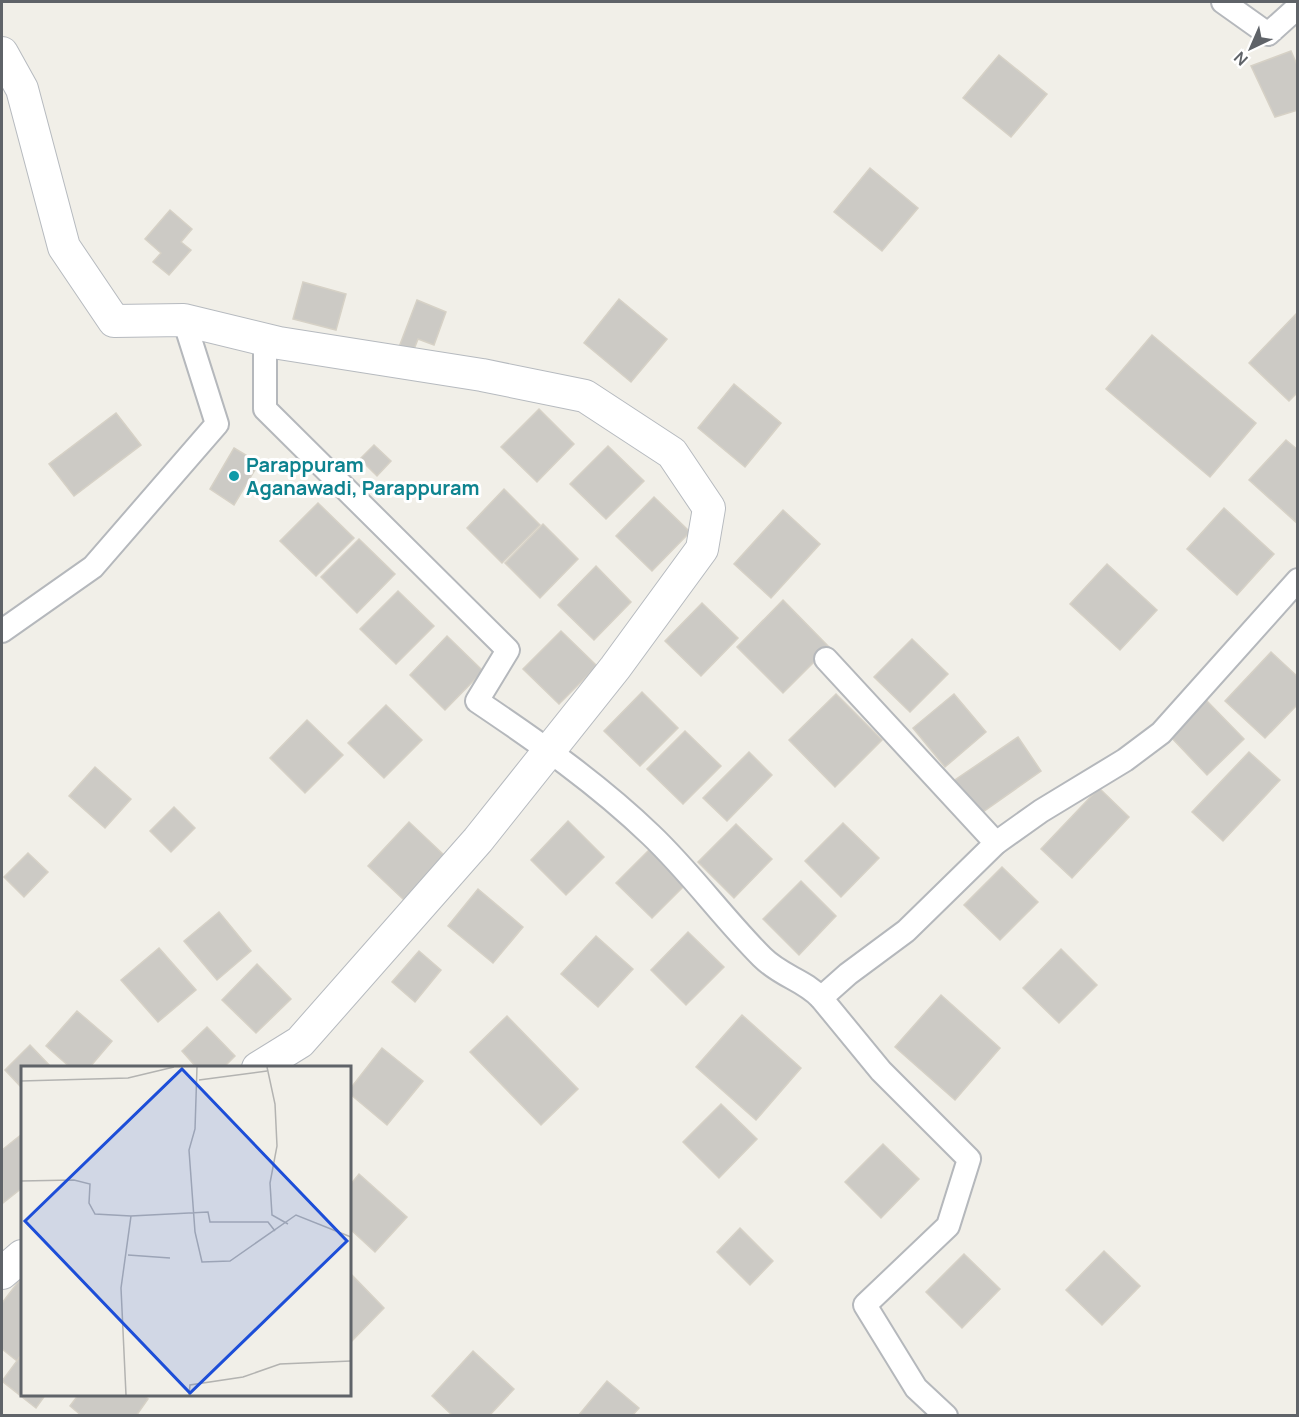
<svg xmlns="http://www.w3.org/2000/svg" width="1299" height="1417" viewBox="0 0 1299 1417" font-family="Manrope,sans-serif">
<rect width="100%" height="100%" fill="#f1efe8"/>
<!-- building -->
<g fill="#cccac5" stroke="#d6d1c6" stroke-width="1.5">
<polygon points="1291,51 1298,67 1298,110 1275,117 1251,66"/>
<polygon points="999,55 1047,94 1011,137 963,98"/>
<polygon points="870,168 918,208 882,251 834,212"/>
<polygon points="170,210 192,229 181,242 191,250 169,275 153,262 161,253 145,239"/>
<polygon points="303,282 346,294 336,330 293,319"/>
<polygon points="619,299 667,339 631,382 584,343"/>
<polygon points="417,300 446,312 434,345 418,339 413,352 399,347"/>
<polygon points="1296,314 1298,392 1289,401 1249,363"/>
<polygon points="1152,335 1256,423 1210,477 1106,389"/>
<polygon points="734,384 781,423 745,467 698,428"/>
<polygon points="539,409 574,444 537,482 501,447"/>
<polygon points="116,413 141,445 74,496 49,464"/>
<polygon points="1286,440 1298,450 1298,524 1249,480"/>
<polygon points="374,445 391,461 377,476 360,459"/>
<polygon points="608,446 644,481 606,519 570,484"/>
<polygon points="234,448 259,463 234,505 210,489"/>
<polygon points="504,489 540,525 502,563 467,528"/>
<polygon points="654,497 690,532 652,571 616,536"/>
<polygon points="318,503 354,538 316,576 280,541"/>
<polygon points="1224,508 1274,554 1237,595 1187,549"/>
<polygon points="783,510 820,544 771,598 734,564"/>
<polygon points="543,524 578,559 540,598 505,563"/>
<polygon points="359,539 395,574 357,613 321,577"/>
<polygon points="1107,564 1157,610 1120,650 1070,604"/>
<polygon points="596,566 631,602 594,640 558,605"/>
<polygon points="398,591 434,626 396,664 360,629"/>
<polygon points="783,600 829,647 783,693 737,647"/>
<polygon points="702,603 738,638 701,676 665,641"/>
<polygon points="561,631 597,666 559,704 523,669"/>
<polygon points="447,636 483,671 445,710 410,675"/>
<polygon points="912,639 948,674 910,712 874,677"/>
<polygon points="1271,652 1298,677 1298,704 1265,738 1225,701"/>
<polygon points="642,692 678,728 640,766 604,731"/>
<polygon points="836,694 882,740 835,787 789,740"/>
<polygon points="954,694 986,732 945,767 913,728"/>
<polygon points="1206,700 1244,739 1207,775 1169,735"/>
<polygon points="386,705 422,740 384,778 348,743"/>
<polygon points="307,720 343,755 305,793 270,758"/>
<polygon points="685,731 721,766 683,804 647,769"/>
<polygon points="1018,737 1041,771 973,819 949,784"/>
<polygon points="749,752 772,775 727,821 703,798"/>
<polygon points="1249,752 1280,780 1223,841 1192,812"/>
<polygon points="95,767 131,799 105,828 69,796"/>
<polygon points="1099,788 1129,817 1072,878 1041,849"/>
<polygon points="174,807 195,828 171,852 150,831"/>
<polygon points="568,821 604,857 566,895 531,860"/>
<polygon points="409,822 445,856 404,900 368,866"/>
<polygon points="843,823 879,858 841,897 805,861"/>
<polygon points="736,824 772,859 734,898 698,862"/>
<polygon points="654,845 690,880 652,918 616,883"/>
<polygon points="28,853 48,872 24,897 4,877"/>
<polygon points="1002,867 1038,902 1000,940 964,905"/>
<polygon points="801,881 836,916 799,955 763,919"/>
<polygon points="478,889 523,927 493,963 448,926"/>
<polygon points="219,912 251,951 217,980 184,941"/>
<polygon points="688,932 724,967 686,1005 651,970"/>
<polygon points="596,936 633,969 598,1007 561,974"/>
<polygon points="159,948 196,990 158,1022 121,980"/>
<polygon points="1061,949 1097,985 1059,1023 1023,988"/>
<polygon points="419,951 441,970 415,1002 392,982"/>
<polygon points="257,964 291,999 256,1033 222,1000"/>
<polygon points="941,995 1000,1048 955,1100 895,1047"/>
<polygon points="77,1011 112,1041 89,1068 71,1068 46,1046"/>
<polygon points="742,1015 801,1068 756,1120 696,1067"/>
<polygon points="507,1016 578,1089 541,1125 470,1052"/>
<polygon points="207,1027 235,1056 223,1068 197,1068 182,1051"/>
<polygon points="30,1045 52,1068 22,1068 22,1088 5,1070"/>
<polygon points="382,1048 423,1081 387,1125 350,1094 350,1089"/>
<polygon points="721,1104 757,1139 719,1178 683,1142"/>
<polygon points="22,1134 22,1188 3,1203 2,1150"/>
<polygon points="883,1144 919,1179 881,1218 845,1182"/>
<polygon points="359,1174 407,1217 375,1252 350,1229 350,1185"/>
<polygon points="740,1228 773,1261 750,1285 717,1252"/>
<polygon points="1104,1251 1140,1286 1102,1325 1066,1290"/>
<polygon points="964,1254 1000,1289 962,1328 926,1292"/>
<polygon points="350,1273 384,1308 351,1342 350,1341"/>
<polygon points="22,1277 22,1354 17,1361 2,1349 2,1303"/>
<polygon points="473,1351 514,1389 489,1416 453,1416 432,1396"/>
<polygon points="22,1354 22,1394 46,1394 36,1408 2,1381"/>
<polygon points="607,1381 639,1408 632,1416 578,1416"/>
<polygon points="79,1394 142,1394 148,1399 136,1416 82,1416 70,1406"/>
</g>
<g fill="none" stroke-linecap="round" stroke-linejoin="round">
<!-- minor casing -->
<g stroke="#b5b8bc" stroke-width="26">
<g id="minor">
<polyline points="1223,2 1268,34 1298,7"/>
<path d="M265,340V409L508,650L477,701C538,742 598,784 651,835C691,873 723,918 762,957C782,977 803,979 821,998L848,974L906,931L996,843L1041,811L1125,760L1161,733L1298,580"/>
<polyline points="2,631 93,567 217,424 184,320"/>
<polyline points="826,659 996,843"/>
<polyline points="821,998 881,1071 969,1159 948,1226 865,1305 916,1388 946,1416"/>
</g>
</g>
<!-- secondary casing -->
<g stroke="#b6babf" stroke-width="34">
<g id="secondary">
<polyline points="2,53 22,89 64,247 114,321 184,320 279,343 482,375 585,396 672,453 709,508 702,549 615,668 478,840 300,1042 258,1068"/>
<polyline points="2,1273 22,1256"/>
</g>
</g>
<!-- minor -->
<use href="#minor" stroke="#fff" stroke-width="22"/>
<!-- secondary -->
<use href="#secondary" stroke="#fff" stroke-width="32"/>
</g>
<!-- markers -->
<circle fill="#0f9aa8" stroke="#fff" stroke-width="2" cx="234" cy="476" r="6"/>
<g text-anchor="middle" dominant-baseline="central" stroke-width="6" stroke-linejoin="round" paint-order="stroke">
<!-- culture labels -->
<g font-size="20" font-weight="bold" fill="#0d838f" stroke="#fff" text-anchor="start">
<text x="246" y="464">Parappuram<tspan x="246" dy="23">Aganawadi, Parappuram</tspan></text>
</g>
</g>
<!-- overview -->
<g transform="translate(21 1066)">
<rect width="330" height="330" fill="#f1efe8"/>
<path fill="none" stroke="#b3b3b1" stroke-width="1.5" d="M176,1L174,63L168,84L174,166L181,196L209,195L275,149L330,171M246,1L254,38L256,80L249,117L251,149L267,158M178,14L246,5M0,15L107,12L153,1M0,115L53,114L69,118L68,137L74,148L110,150M107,189L149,192M105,329L100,222L110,150L187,146L189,156H247L254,165M168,329L169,319L222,311L259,298L330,295"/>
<path fill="#1d4ed8" fill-opacity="0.15" stroke="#1d4ed8" stroke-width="3" d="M161,3L326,175L169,327L4,155Z"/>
<rect width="330" height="330" fill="none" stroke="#5f6368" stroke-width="3"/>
</g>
<!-- border -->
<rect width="1299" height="1417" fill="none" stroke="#5f6368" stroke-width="6"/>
<!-- north arrow -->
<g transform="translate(1251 48) rotate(224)" stroke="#ffffff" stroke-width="4.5" paint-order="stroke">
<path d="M0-4.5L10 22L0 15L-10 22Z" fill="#5f6368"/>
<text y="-9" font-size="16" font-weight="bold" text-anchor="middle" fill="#5f6368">N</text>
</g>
</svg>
